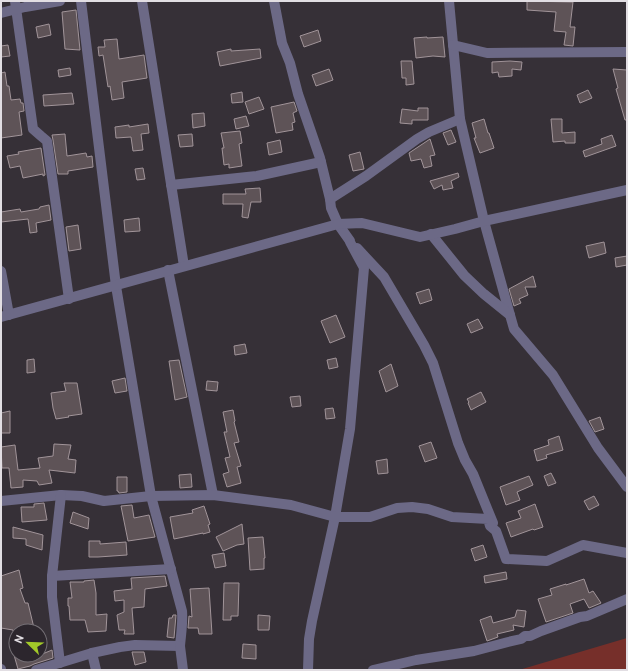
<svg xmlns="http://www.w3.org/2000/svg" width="628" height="671" viewBox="0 0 628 671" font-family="Overpass,sans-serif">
<rect width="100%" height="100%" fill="#363037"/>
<!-- green -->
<polygon fill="#762f2a" points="627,638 627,670 519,670"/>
<!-- building -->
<g fill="#5e5357" stroke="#a19499">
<polygon points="527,1 573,2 570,27 575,27 573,46 564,45 566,32 554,31 556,12 527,10"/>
<polygon points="76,10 80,50 65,49 62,12"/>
<polygon points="49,24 51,35 38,38 36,27"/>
<polygon points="318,30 321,41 304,47 300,36"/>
<polygon points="427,37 427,38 443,37 445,57 433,56 416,58 414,38"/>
<polygon points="117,39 119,59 144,55 147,78 122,82 124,98 112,100 110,86 108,87 103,55 99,56 98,47 105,47 104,40"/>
<polygon points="8,45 10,56 1,57 1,46"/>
<polygon points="231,49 231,51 260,49 261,58 220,66 217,52"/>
<polygon points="401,61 412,61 414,84 406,85 406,78 402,78"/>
<polygon points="510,61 522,62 521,70 512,69 512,76 499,77 498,72 492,73 492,62"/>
<polygon points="70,68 71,75 59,77 58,70"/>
<polygon points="329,69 333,80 316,86 312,75"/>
<polygon points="613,69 627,70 627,120 625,120 616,89 618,88"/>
<polygon points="5,72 7,86 9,86 11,100 20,99 21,103 23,103 24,111 19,112 22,135 1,138 1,73"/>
<polygon points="588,90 592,98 580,103 577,95"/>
<polygon points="242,92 243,102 232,103 231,94"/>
<polygon points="72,93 74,104 44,106 43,95"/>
<polygon points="259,97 264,109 249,114 245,102"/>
<polygon points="294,102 297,111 293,113 295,122 292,123 293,130 276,133 271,107"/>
<polygon points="418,108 428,108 428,120 412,120 412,124 400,123 402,109 418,111"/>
<polygon points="204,113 205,126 193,128 192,114"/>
<polygon points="246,116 249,126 236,129 234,119"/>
<polygon points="484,119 488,133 489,133 494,148 480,153 474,138 476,138 472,123"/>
<polygon points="551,119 562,119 562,133 575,132 575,143 565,143 565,141 553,142"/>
<polygon points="148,124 149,133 141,134 143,150 133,151 131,137 116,138 115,127 129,125 129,127"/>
<polygon points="451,130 456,142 448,145 443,133"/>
<polygon points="240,131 242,143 239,144 242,166 229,168 229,164 224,165 222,148 224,148 221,133"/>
<polygon points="65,134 67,156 86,153 87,157 92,156 93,167 68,171 68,174 58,174 53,140 52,135"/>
<polygon points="192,134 193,146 180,147 178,135"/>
<polygon points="612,135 616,146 585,157 583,151 602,144 601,139"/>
<polygon points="430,139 435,155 430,156 432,166 424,168 421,159 411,161 409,153"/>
<polygon points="280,140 282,152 269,155 267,143"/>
<polygon points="41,148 45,175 43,176 43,174 23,178 20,166 10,168 7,156 19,154 18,152"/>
<polygon points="360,152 364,169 353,171 349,155"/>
<polygon points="143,168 145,179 137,180 135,169"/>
<polygon points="458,173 459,177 451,181 453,188 443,190 442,185 434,189 430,181"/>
<polygon points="260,188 261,202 251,202 248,218 242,217 243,204 223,204 223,194 246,194 245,189"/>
<polygon points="49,205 51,220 36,223 37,232 30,233 28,219 1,222 1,212 20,209 21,212 39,209 40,207"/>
<polygon points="139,218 140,231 125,232 124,220"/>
<polygon points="78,225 81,249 69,251 66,227"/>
<polygon points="604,242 606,253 589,258 586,246"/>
<polygon points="627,256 627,265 616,267 615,258"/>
<polygon points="533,276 536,287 525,287 528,295 519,299 521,303 514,306 509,289"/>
<polygon points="429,289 432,300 420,304 416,293"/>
<polygon points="336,315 345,337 330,343 321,321"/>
<polygon points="478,319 483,328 471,333 467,324"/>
<polygon points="245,344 247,353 235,355 234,346"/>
<polygon points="336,358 338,367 329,369 327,360"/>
<polygon points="34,359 35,372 27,373 27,360"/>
<polygon points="179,360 187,397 175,400 169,361"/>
<polygon points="391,364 398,386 386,392 379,371"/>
<polygon points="125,378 127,391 115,393 112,381"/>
<polygon points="207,381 218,382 217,391 206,390"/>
<polygon points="64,383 77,383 82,414 68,416 69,417 56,419 53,408 51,393 66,391"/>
<polygon points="481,392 486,402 471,410 468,403 469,402 467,399"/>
<polygon points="300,396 301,406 292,407 290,397"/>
<polygon points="333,408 335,418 326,419 325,409"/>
<polygon points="233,410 235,421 234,422 239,442 234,443 241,466 237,467 241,483 227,487 223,474 229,472 225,458 230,457 224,432 227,432 223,412"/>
<polygon points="10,411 10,433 1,433 1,413"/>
<polygon points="600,417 604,429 595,432 589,421"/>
<polygon points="559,436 563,450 546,455 547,458 537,461 534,450 549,445 548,440"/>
<polygon points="431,442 437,458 425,462 419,446"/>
<polygon points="54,444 71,445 68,459 76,460 75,473 49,470 52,483 39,485 37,481 23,480 23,487 11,488 9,468 2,468 1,447 15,445 18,470 40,468 38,458 53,456"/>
<polygon points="387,459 388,473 378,474 376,461"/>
<polygon points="551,473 556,483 548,486 544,476"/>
<polygon points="191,474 192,487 180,488 179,475"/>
<polygon points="529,476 533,485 517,492 520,500 506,505 500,487"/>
<polygon points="117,477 127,477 127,492 119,493 118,491 117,491"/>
<polygon points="594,496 599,505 589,510 584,501"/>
<polygon points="44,503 47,520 22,522 21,507 34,507 34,504"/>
<polygon points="535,504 543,527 534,530 533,529 511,537 506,523 521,518 518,511"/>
<polygon points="132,505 134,518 149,515 155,537 128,541 121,506"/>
<polygon points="204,506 210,524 208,525 210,532 203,534 203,533 174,539 170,517 193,513 192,510"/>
<polygon points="73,512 89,518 88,529 70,523"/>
<polygon points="242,524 244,544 237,545 223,551 216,537"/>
<polygon points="13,527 43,535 42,550 26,545 26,539 13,538"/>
<polygon points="263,537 265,558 264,558 264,569 250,570 248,538"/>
<polygon points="89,541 100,541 100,544 126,542 127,555 98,557 89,557"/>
<polygon points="483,545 487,557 475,561 471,549"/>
<polygon points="224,553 226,566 215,568 212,555"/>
<polygon points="19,570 23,588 20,589 25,603 28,603 34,628 24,628 24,631 13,631 13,630 1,628 1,576"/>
<polygon points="506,572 507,579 485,583 484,576"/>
<polygon points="165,576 167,586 145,589 144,607 132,608 134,634 124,634 125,630 119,630 117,615 124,612 124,600 115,601 114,591 132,589 131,578"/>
<polygon points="584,579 589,593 593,591 601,603 589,608 584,599 570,604 573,613 546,622 538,599 552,595 550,589 566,584 566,585"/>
<polygon points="94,580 96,593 96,615 107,614 106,631 88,632 85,620 70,620 69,606 68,606 68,598 72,598 70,582 84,582 84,581"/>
<polygon points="224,583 239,583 238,616 231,616 231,620 223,620"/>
<polygon points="209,588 212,634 199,634 198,628 188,628 189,616 192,617 190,589"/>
<polygon points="517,610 526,611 524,627 513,625 514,630 497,634 498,637 487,641 480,620 491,616 493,623 515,617"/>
<polygon points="173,615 176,615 174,638 167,637 169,618 172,618"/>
<polygon points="258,615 270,616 269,630 258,630"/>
<polygon points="243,644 256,645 256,659 242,658"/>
<polygon points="52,650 53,658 34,664 30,666 18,669 14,655 40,655"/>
<polygon points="132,652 144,652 146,662 135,665"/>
</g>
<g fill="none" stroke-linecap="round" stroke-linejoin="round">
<!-- minor -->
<g stroke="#6c6986" stroke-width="10">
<polyline points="15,1 33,129 41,136 47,141 69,299"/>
<path d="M81,1L116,286L151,496L182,611C183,623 181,634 180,646L135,645L120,647L92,653L96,670"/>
<polyline points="142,1 184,266"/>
<polyline points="274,1 282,43 290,63 298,94 320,158 330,199 331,208 338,224 350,241 350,242 364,268 350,429 335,517 312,621 309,639 308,670"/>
<polyline points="449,1 460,119 484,221 510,315"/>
<polyline points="1,13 25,7 60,1"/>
<polyline points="453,45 487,53 627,52"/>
<polyline points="171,185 257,176 321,162"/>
<polyline points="330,199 366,176 417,139 429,132 460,119"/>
<polyline points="431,234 464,275 484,294 510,315 514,329 553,375 598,448 627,487"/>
<polyline points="357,248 384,277 424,345 433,363 458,443 465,460 473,474 493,523"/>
<polyline points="168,270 213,495"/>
<polyline points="1,271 9,315"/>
<polyline points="1,317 338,224 362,223 420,237 455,229 484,221 627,190"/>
<polyline points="1,501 61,495 82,496 104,501 151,496 213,495 291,505 335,517 370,517 397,508 412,507 428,509 452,517 488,519 490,526 496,531 506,559 547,561 583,545 627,553"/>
<polyline points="52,576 171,569"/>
<polyline points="180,646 183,670"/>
<polyline points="60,663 52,597 52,576 61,495"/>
<polyline points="1,669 1,670"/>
<polyline points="36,670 92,653"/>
<polyline points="373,670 416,660 474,651 508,642 521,639 525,636 530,636 541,631 580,617 587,616 627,599"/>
</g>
</g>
<!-- border -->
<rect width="628" height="671" fill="none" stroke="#e2dee3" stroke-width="4"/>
<!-- north arrow -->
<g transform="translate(28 643) rotate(293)"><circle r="19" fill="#2c262d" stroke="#757076"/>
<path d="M0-3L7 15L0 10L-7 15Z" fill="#a2c929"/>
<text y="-6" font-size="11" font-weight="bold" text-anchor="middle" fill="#e2dee3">N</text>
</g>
</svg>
